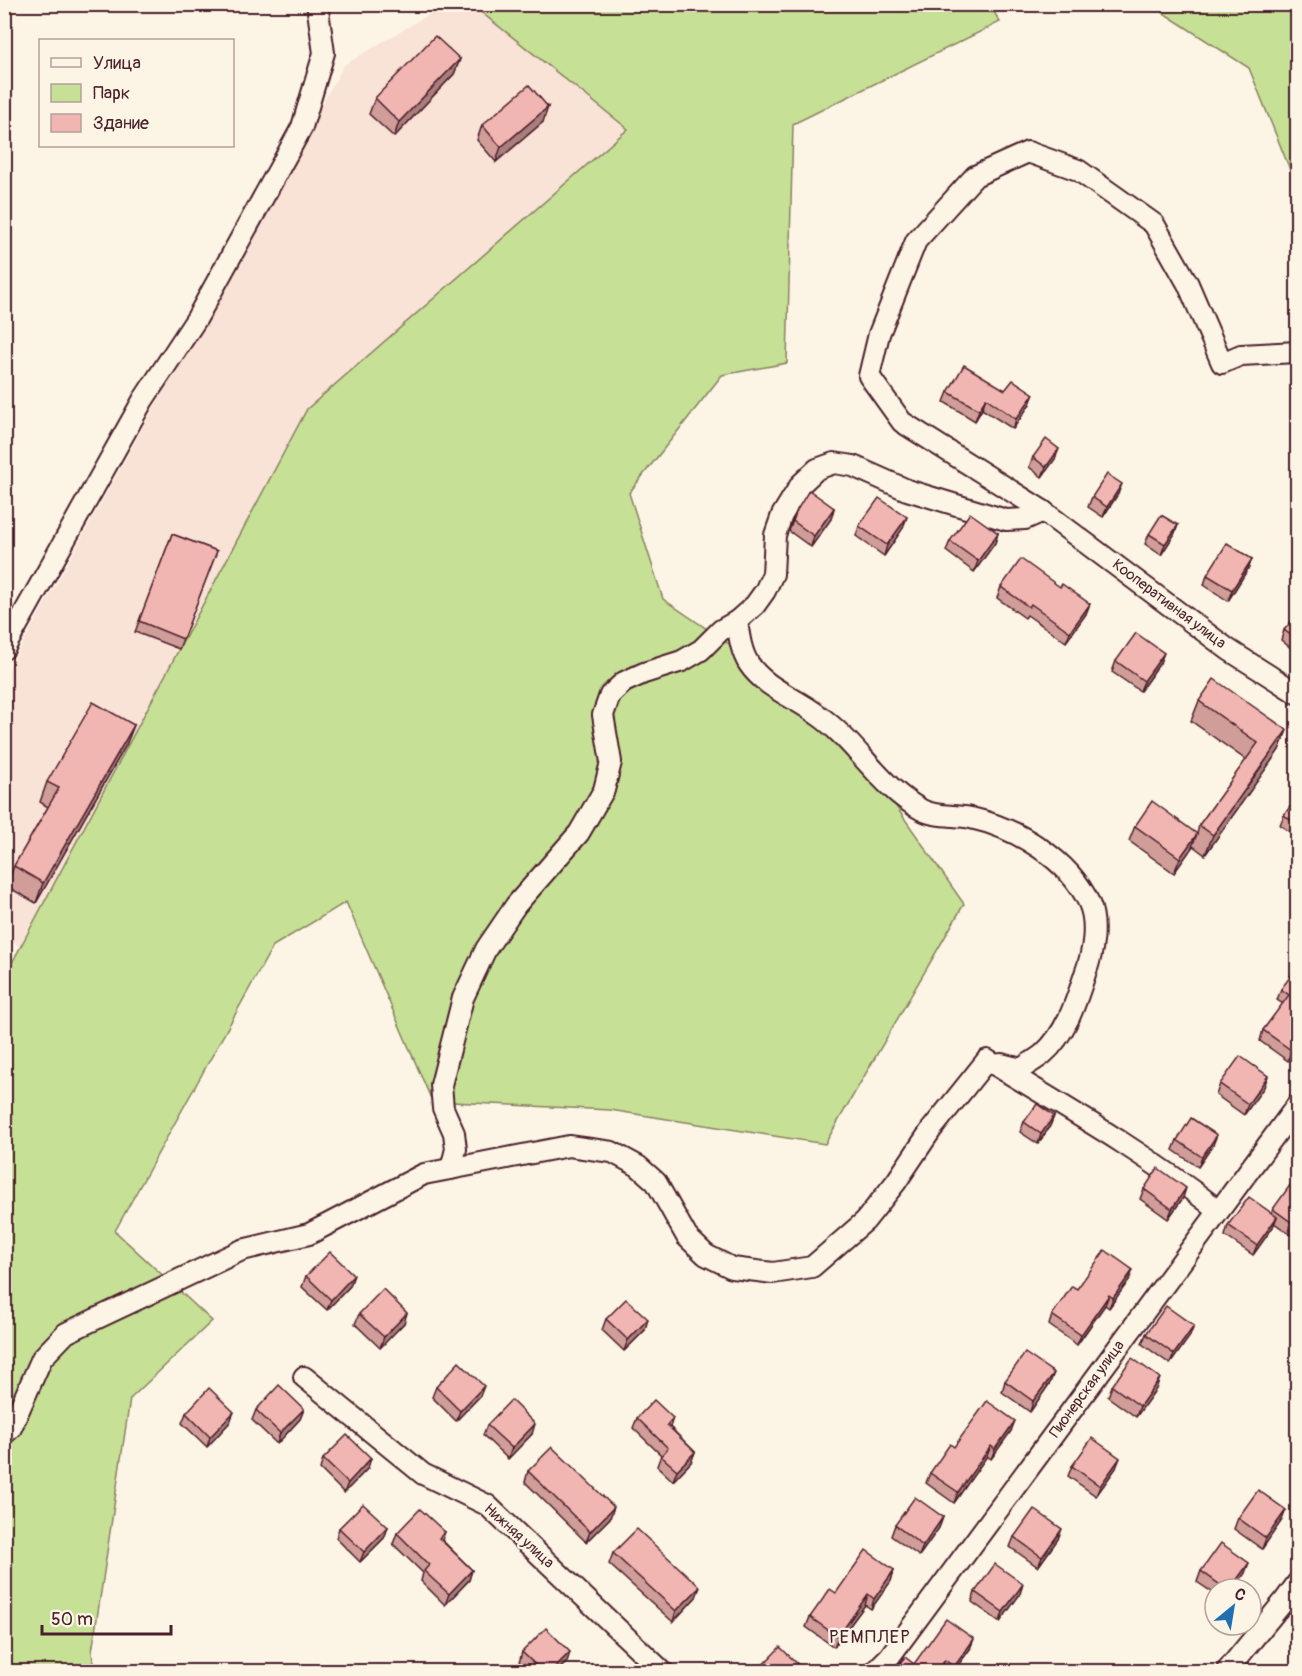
<svg xmlns="http://www.w3.org/2000/svg" width="1302" height="1676" viewBox="0 0 1302 1676" font-family="Pangolin,sans-serif">
<rect width="100%" height="100%" fill="#fcf5e5"/>
<filter id="ink" filterUnits="userSpaceOnUse"><feTurbulence type="fractalNoise" baseFrequency=".0167" numOctaves="2"/><feDisplacementMap in="SourceGraphic" scale="12" xChannelSelector="R" yChannelSelector="G"/><feConvolveMatrix kernelMatrix="1 2 1 2 8 2 1 2 1" color-interpolation-filters="sRGB"/></filter>
<g filter="url(#ink)">
<!-- built -->
<polygon fill="#f9e2d6" points="445,5 472,5 628,129 307,409 20,946 5,939 5,676 344,65"/>
<!-- green -->
<g fill="#c6e096" stroke="#888060" stroke-width="1.5">
<polygon points="472,5 990,5 1000,22 793,124 787,363 722,375 629,493 663,599 831,713 964,904 825,1144 610,1110 432,1101 346,902 273,946 115,1231 212,1321 130,1399 92,1652 94,1671 5,1672 5,976 307,409 628,129"/>
<polygon points="1151,5 1297,5 1297,187 1249,68"/>
</g>
<g fill="none" stroke-linecap="round" stroke-linejoin="round">
<!-- minor casing -->
<g stroke="#4a1f2b" stroke-width="24">
<g id="minor">
<polyline points="1298,352 1241,355 1222,363 1188,284 1154,224 1078,170 1028,152 975,176 916,241 879,334 869,376 902,422 1043,511 1229,650 1298,694"/>
<path d="M737,621C739,635 741,652 749,664C765,688 796,698 818,715C857,742 879,787 922,810C935,817 955,815 971,818C1016,828 1069,859 1089,903C1098,924 1093,953 1085,974C1076,1002 1066,1034 1043,1054C1037,1059 1028,1064 1021,1069L1001,1064"/>
<polyline points="4,649 143,400 197,318 302,127 324,53 317,4"/>
<polyline points="451,1169 456,1149 454,1133 443,1108 441,1085 463,998 486,949 516,905 579,833 604,790 611,762 603,715 610,695 624,682 644,673 682,661 701,650 721,630 737,621 755,605 765,591 773,574 775,535 782,515 801,484 817,469 834,463 853,466 907,490 1006,520 1025,519 1043,511"/>
<polyline points="304,1377 423,1474 487,1505 663,1672"/>
<path d="M4,1434L11,1428L42,1358L66,1333L242,1250L309,1234L424,1174L569,1146L612,1152L638,1166L656,1182L687,1237L706,1255L732,1268L773,1273L812,1267L865,1221L896,1182L931,1130L987,1060C1066,1108 1145,1153 1218,1210"/>
<polyline points="874,1672 890,1656 1298,1104"/>
<polyline points="1226,1672 1285,1600 1298,1582"/>
</g>
</g>
<!-- minor -->
<use href="#minor" stroke="#fcf5e5" stroke-width="20"/>
</g>
<!-- wall -->
<g fill="#d09d99" stroke="#4a1f2b" stroke-width="1.5">
<polygon points="460,59 454,74 394,137 369,114 375,98"/>
<polygon points="543,122 496,162 477,140 482,125"/>
<polygon points="1005,390 1030,404 1013,429 982,409 975,421 944,402 948,392"/>
<polygon points="1033,457 1055,459 1042,477 1029,467"/>
<polygon points="1118,494 1103,517 1088,507 1092,497"/>
<polygon points="834,508 831,519 811,547 789,531 797,510"/>
<polygon points="1178,525 1174,535 1161,555 1145,544 1149,534"/>
<polygon points="859,526 903,528 884,556 856,536"/>
<polygon points="998,533 995,543 974,572 946,551 950,541"/>
<polygon points="172,534 217,551 179,649 135,632"/>
<polygon points="1252,559 1248,569 1228,601 1204,585 1207,575"/>
<polygon points="1001,587 1086,614 1066,642 1027,615 1025,618 997,598"/>
<polygon points="1298,614 1298,654 1281,640 1284,630"/>
<polygon points="1116,661 1160,663 1140,691 1112,672"/>
<polygon points="1199,701 1287,730 1279,750 1205,855 1193,846 1191,849 1174,873 1129,841 1135,826 1197,834 1199,825 1246,760 1191,721"/>
<polygon points="134,725 126,745 36,903 6,886 14,866 48,807 40,802 47,782"/>
<polygon points="1298,796 1298,838 1280,825 1284,815"/>
<polygon points="1298,977 1298,1047 1288,1061 1260,1041 1263,1030 1283,1004 1277,1000 1281,989"/>
<polygon points="1220,1084 1264,1087 1244,1115 1216,1095"/>
<polygon points="1054,1116 1050,1126 1038,1144 1020,1132 1024,1122"/>
<polygon points="1177,1140 1213,1145 1198,1167 1173,1150"/>
<polygon points="1298,1144 1298,1165 1290,1160 1294,1150"/>
<polygon points="1298,1185 1297,1239 1274,1223 1273,1227 1253,1255 1225,1236 1228,1225 1271,1213 1273,1209"/>
<polygon points="1144,1189 1183,1198 1168,1219 1140,1199"/>
<polygon points="306,1276 350,1286 327,1310 302,1287"/>
<polygon points="1129,1280 1109,1308 1105,1305 1077,1345 1049,1325 1052,1315 1077,1289"/>
<polygon points="359,1314 404,1323 380,1348 355,1324"/>
<polygon points="606,1319 645,1330 624,1351 602,1330"/>
<polygon points="1146,1334 1190,1336 1170,1364 1142,1344"/>
<polygon points="1005,1381 1050,1383 1030,1412 1002,1392"/>
<polygon points="1112,1386 1156,1389 1136,1417 1108,1397"/>
<polygon points="436,1387 480,1396 456,1421 432,1397"/>
<polygon points="304,1409 300,1419 277,1444 252,1420 256,1410"/>
<polygon points="186,1413 230,1422 207,1447 182,1423"/>
<polygon points="637,1418 673,1418 670,1427 695,1452 691,1462 673,1481 657,1466 661,1455 633,1428"/>
<polygon points="487,1425 532,1434 508,1459 483,1435"/>
<polygon points="1011,1431 991,1459 987,1456 954,1503 926,1483 930,1473 954,1447"/>
<polygon points="323,1459 368,1468 344,1493 320,1469"/>
<polygon points="1072,1466 1116,1468 1096,1496 1068,1476"/>
<polygon points="528,1471 610,1518 586,1542 525,1482"/>
<polygon points="943,1517 939,1528 919,1556 891,1536 895,1525"/>
<polygon points="1238,1518 1282,1520 1262,1549 1234,1529"/>
<polygon points="388,1527 384,1538 360,1562 336,1538 339,1528"/>
<polygon points="445,1532 442,1540 472,1570 469,1580 445,1605 421,1581 423,1573 393,1544 397,1533"/>
<polygon points="1014,1537 1058,1539 1038,1567 1010,1547"/>
<polygon points="613,1553 696,1597 673,1622 609,1564"/>
<polygon points="894,1570 891,1581 871,1609 865,1605 834,1647 806,1627 810,1617 836,1593"/>
<polygon points="1201,1571 1245,1573 1234,1589 1215,1589 1215,1594 1197,1582"/>
<polygon points="975,1592 1020,1594 1000,1622 972,1602"/>
<polygon points="970,1649 954,1671 894,1671 914,1664"/>
<polygon points="522,1652 567,1662 557,1671 528,1671 519,1663"/>
</g>
<!-- shaded-wall -->
<g fill="#a97f7d" stroke="#4a1f2b" stroke-width="1.5">
<polygon points="460,59 454,74 394,137 399,122"/>
<polygon points="548,107 543,122 496,162 501,147"/>
<polygon points="1034,394 1030,404 1013,429 1016,419"/>
<polygon points="986,398 982,409 975,421 979,410"/>
<polygon points="1059,449 1055,459 1042,477 1046,467"/>
<polygon points="1122,484 1118,494 1103,517 1107,507"/>
<polygon points="834,508 831,519 811,547 814,536"/>
<polygon points="907,517 903,528 884,556 887,545"/>
<polygon points="1178,525 1174,535 1161,555 1165,544"/>
<polygon points="998,533 995,543 974,572 978,561"/>
<polygon points="1252,559 1248,569 1228,601 1232,590"/>
<polygon points="1090,604 1086,614 1066,642 1070,632"/>
<polygon points="1164,653 1160,663 1140,691 1144,681"/>
<polygon points="134,725 126,745 36,903 43,883"/>
<polygon points="1287,730 1279,750 1205,855 1213,835"/>
<polygon points="1197,834 1191,849 1174,873 1180,858"/>
<polygon points="1298,1042 1298,1047 1288,1061 1291,1050"/>
<polygon points="1268,1076 1264,1087 1244,1115 1248,1104"/>
<polygon points="1054,1116 1050,1126 1038,1144 1041,1134"/>
<polygon points="1217,1135 1213,1145 1198,1167 1202,1157"/>
<polygon points="1186,1188 1183,1198 1168,1219 1172,1209"/>
<polygon points="1277,1217 1273,1227 1253,1255 1257,1245"/>
<polygon points="1133,1270 1129,1280 1109,1308 1113,1298"/>
<polygon points="354,1275 350,1286 327,1310 331,1300"/>
<polygon points="1109,1295 1105,1305 1077,1345 1081,1335"/>
<polygon points="407,1313 404,1323 380,1348 384,1337"/>
<polygon points="648,1319 645,1330 624,1351 628,1340"/>
<polygon points="1194,1326 1190,1336 1170,1364 1174,1354"/>
<polygon points="1054,1373 1050,1383 1030,1412 1033,1401"/>
<polygon points="1160,1378 1156,1389 1136,1417 1140,1406"/>
<polygon points="484,1386 480,1396 456,1421 460,1411"/>
<polygon points="304,1409 300,1419 277,1444 280,1433"/>
<polygon points="234,1412 230,1422 207,1447 210,1437"/>
<polygon points="1015,1421 1011,1431 991,1459 995,1449"/>
<polygon points="535,1424 532,1434 508,1459 512,1448"/>
<polygon points="991,1446 987,1456 954,1503 958,1492"/>
<polygon points="695,1452 691,1462 673,1481 677,1470"/>
<polygon points="371,1458 368,1468 344,1493 348,1483"/>
<polygon points="1120,1458 1116,1468 1096,1496 1100,1486"/>
<polygon points="614,1507 610,1518 586,1542 590,1532"/>
<polygon points="1286,1510 1282,1520 1262,1549 1266,1538"/>
<polygon points="943,1517 939,1528 919,1556 923,1546"/>
<polygon points="388,1527 384,1538 360,1562 364,1552"/>
<polygon points="1062,1529 1058,1539 1038,1567 1042,1557"/>
<polygon points="1249,1563 1245,1573 1234,1589 1230,1589"/>
<polygon points="472,1570 469,1580 445,1605 449,1594"/>
<polygon points="894,1570 891,1581 871,1609 874,1599"/>
<polygon points="1023,1584 1020,1594 1000,1622 1003,1612"/>
<polygon points="700,1587 696,1597 673,1622 676,1611"/>
<polygon points="868,1594 865,1605 834,1647 838,1637"/>
<polygon points="974,1639 970,1649 954,1671 952,1671 954,1667"/>
<polygon points="570,1652 567,1662 557,1671 551,1671"/>
<polygon points="945,1660 940,1671 937,1671"/>
</g>
<!-- building -->
<g fill="#f2b6b2" stroke="#4a1f2b" stroke-width="1.5">
<polygon points="435,36 460,59 399,122 375,98"/>
<polygon points="529,85 548,107 501,147 482,125"/>
<polygon points="964,365 1005,390 1013,380 1034,394 1016,419 986,398 979,410 948,392"/>
<polygon points="1046,439 1059,449 1046,467 1033,457"/>
<polygon points="1107,474 1122,484 1107,507 1092,497"/>
<polygon points="809,490 834,508 814,536 793,521 797,510"/>
<polygon points="879,498 907,517 887,545 859,526"/>
<polygon points="970,513 998,533 978,561 950,541"/>
<polygon points="1161,515 1178,525 1165,544 1149,534"/>
<polygon points="172,534 217,551 183,639 139,621"/>
<polygon points="1227,543 1252,559 1232,590 1207,575"/>
<polygon points="1021,559 1060,587 1062,584 1090,604 1070,632 1031,604 1029,607 1001,587"/>
<polygon points="1298,614 1298,640 1284,630"/>
<polygon points="1136,633 1164,653 1144,681 1116,661"/>
<polygon points="1214,679 1287,730 1213,835 1199,825 1258,743 1199,701"/>
<polygon points="93,702 134,725 43,883 14,866 59,788 47,782"/>
<polygon points="1298,796 1298,825 1284,815"/>
<polygon points="1152,801 1197,834 1180,858 1135,826"/>
<polygon points="1293,973 1298,977 1298,1042 1291,1050 1263,1030 1289,995 1281,989"/>
<polygon points="1240,1056 1268,1076 1248,1104 1220,1084"/>
<polygon points="1037,1104 1054,1116 1041,1134 1024,1122"/>
<polygon points="1191,1118 1217,1135 1202,1157 1177,1140"/>
<polygon points="1298,1144 1298,1152 1294,1150"/>
<polygon points="1158,1168 1186,1188 1172,1209 1144,1189"/>
<polygon points="1293,1181 1298,1185 1298,1227 1273,1209"/>
<polygon points="1249,1197 1277,1217 1257,1245 1228,1225"/>
<polygon points="1105,1250 1133,1270 1113,1298 1109,1295 1081,1335 1052,1315 1072,1286 1077,1289"/>
<polygon points="330,1252 354,1275 331,1300 306,1276"/>
<polygon points="383,1289 407,1313 384,1337 359,1314"/>
<polygon points="626,1299 648,1319 628,1340 606,1319"/>
<polygon points="1166,1306 1194,1326 1174,1354 1146,1334"/>
<polygon points="1025,1353 1054,1373 1033,1401 1005,1381"/>
<polygon points="1132,1358 1160,1378 1140,1406 1112,1386"/>
<polygon points="459,1362 484,1386 460,1411 436,1387"/>
<polygon points="279,1385 304,1409 280,1433 256,1410"/>
<polygon points="209,1388 234,1412 210,1437 186,1413"/>
<polygon points="511,1400 535,1424 512,1448 487,1425"/>
<polygon points="654,1400 673,1418 667,1425 695,1452 677,1470 661,1456 668,1448 637,1418"/>
<polygon points="987,1401 1015,1421 995,1449 991,1446 958,1492 930,1473 950,1444 954,1447"/>
<polygon points="347,1435 371,1458 348,1483 323,1459"/>
<polygon points="1092,1438 1120,1458 1100,1486 1072,1466"/>
<polygon points="552,1447 614,1507 590,1532 528,1471"/>
<polygon points="1258,1490 1286,1510 1266,1538 1238,1518"/>
<polygon points="915,1497 943,1517 923,1546 895,1525"/>
<polygon points="363,1504 388,1527 364,1552 339,1528"/>
<polygon points="420,1509 445,1532 439,1538 472,1570 449,1594 424,1571 429,1565 397,1533"/>
<polygon points="1034,1509 1062,1529 1042,1557 1014,1537"/>
<polygon points="637,1529 700,1587 676,1611 613,1553"/>
<polygon points="1221,1543 1249,1563 1230,1589 1226,1589 1201,1571"/>
<polygon points="866,1550 894,1570 874,1599 868,1594 838,1637 810,1617 830,1589 836,1593"/>
<polygon points="995,1564 1023,1584 1003,1612 975,1592"/>
<polygon points="946,1619 974,1639 954,1667 945,1660 937,1671 894,1671 905,1657 914,1664"/>
<polygon points="546,1628 570,1652 551,1671 542,1671 522,1652"/>
<polygon points="780,1647 805,1671 757,1671"/>
</g>
</g>
<g text-anchor="middle" dominant-baseline="central" stroke-width="4.5" stroke-linejoin="round" paint-order="stroke">
<!-- street labels -->
<g font-size="15" fill="#4a1f2b" stroke="#fcf5e5">
<text transform="translate(1169 604) rotate(37)">Кооперативная улица</text>
<text transform="translate(1087 1389) rotate(-54)">Пионерская улица</text>
<text transform="translate(519 1536) rotate(42)">Нижняя улица</text>
</g>
<!-- quarter labels -->
<g font-size="18" letter-spacing="1.5" fill="#4a1f2b" stroke="#fcf5e5">
<text x="870" y="1637">РЕМПЛЕР</text>
</g>
</g>
<!-- margin -->
<rect width="1302" height="1676" fill="none" stroke="#fcf5e5" stroke-width="24"/>
<rect x="12" y="12" width="1278" height="1652" fill="none" stroke="#4a1f2b" stroke-width="2" filter="url(#ink)"/>
<!-- legend -->
<rect x="39" y="39" width="195" height="108" fill="#fcf5e5" stroke="#b59f9b" stroke-width="1.5"/>
<rect x="51" y="58" width="30" height="9" fill="#fcf5e5" stroke="#b59f9b" stroke-width="1.5"/>
<text x="93" y="69" font-size="18" fill="#4a1f2b">Улица</text>
<rect x="51" y="84" width="30" height="18" fill="#c6e096" stroke="#b59f9b" stroke-width="1.5"/>
<text x="93" y="99" font-size="18" fill="#4a1f2b">Парк</text>
<rect x="51" y="114" width="30" height="18" fill="#f2b6b2" stroke="#b59f9b" stroke-width="1.5"/>
<text x="93" y="129" font-size="18" fill="#4a1f2b">Здание</text>
<!-- north arrow -->
<g transform="translate(1233 1607) rotate(30)"><circle r="28" fill="#fcf5e5" stroke="#b59f9b" stroke-width="1.5"/>
<path d="M0-4.5L10 22L0 15L-10 22Z" fill="#1f6fb2"/>
<text y="-9" font-size="16" font-weight="bold" text-anchor="middle" fill="#4a1f2b">С</text>
</g>
<!-- scale -->
<path d="M42 1625v9h129v-9" fill="none" stroke="#4a1f2b" stroke-width="3"/>
<text x="51" y="1625" font-size="18" fill="#4a1f2b" stroke="#fcf5e5" stroke-width="4.5" paint-order="stroke">50 m</text>
</svg>
